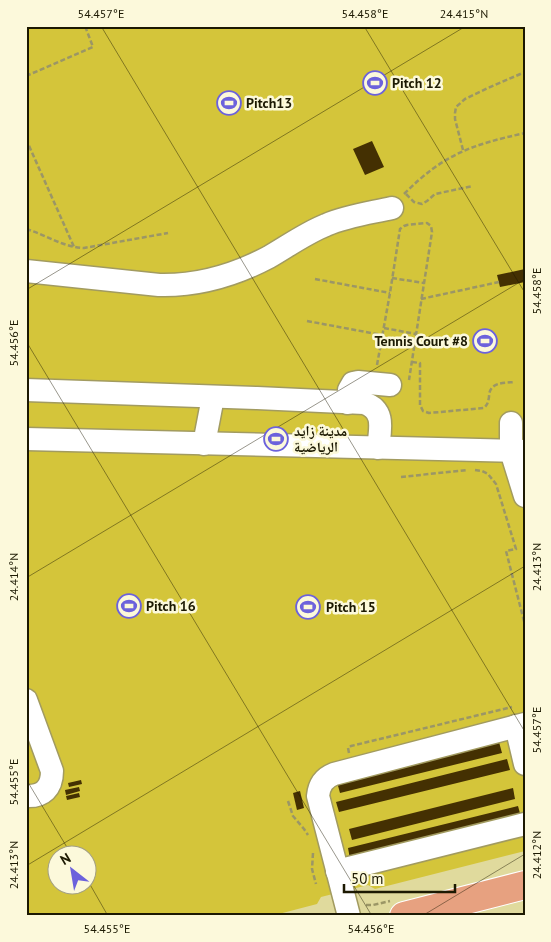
<svg xmlns="http://www.w3.org/2000/svg" width="551" height="942" viewBox="0 0 551 942" font-family="'PT Sans','Noto Naskh Arabic',sans-serif">
<rect width="100%" height="100%" fill="#e0da9d"/>
<!-- green -->
<path fill="#d4c53a" fill-rule="evenodd" d="M26,26H525V851L375,889L368,885L321,897L317,904L271,916H26ZM58,854H88V884H58Z"/>
<!-- building -->
<g fill="#443002">
<polygon points="372,141 384,167 365,175 353,149"/>
<polygon points="525,269 525,282 500,287 497,275"/>
<polygon points="499,742 502,753 340,793 337,782"/>
<polygon points="507,759 510,770 339,812 336,802"/>
<polygon points="81,780 82,784 69,787 68,783"/>
<polygon points="79,787 80,791 66,795 65,790"/>
<polygon points="513,788 515,799 352,840 349,829"/>
<polygon points="300,791 304,808 297,810 293,793"/>
<polygon points="79,793 80,797 67,800 66,796"/>
<polygon points="518,806 521,817 350,859 348,848"/>
</g>
<g fill="none" stroke-linecap="round" stroke-linejoin="round">
<!-- minor casing -->
<g stroke="#a29b60" stroke-width="25">
<g id="minor">
<path d="M26,271L159,285C198,286 235,275 269,257C288,246 306,233 326,225C347,216 370,213 392,208"/>
<path d="M26,390L257,398L364,403C386,410 380,430 378,448"/>
<polyline points="348,403 349,390 353,383 358,382 390,385"/>
<polyline points="511,423 511,451 525,496"/>
<polyline points="26,439 525,451"/>
<polyline points="204,444 213,397"/>
<path d="M26,700L52,771C52,788 43,797 26,796"/>
<polyline points="516,726 525,764"/>
<polyline points="337,871 525,824"/>
<path d="M349,916L318,796C319,785 324,778 334,774L525,724"/>
</g>
</g>
<!-- major casing -->
<g stroke="#fff" stroke-width="30">
<polyline id="major" points="404,916 525,885"/>
</g>
<!-- path -->
<g stroke="#9b9666" stroke-width="2.5" stroke-dasharray="5 2.5" stroke-linecap="butt">
<polyline points="26,76 93,47 85,26"/>
<polyline points="26,139 74,247"/>
<polyline points="463,150 455,119 455,113 456,107 465,99 488,88 525,72"/>
<path d="M404,194C444,154 471,145 525,133"/>
<polyline points="406,194 414,202 422,204 427,201 435,194 473,186"/>
<path d="M26,229C47,235 62,247 84,248L168,233"/>
<polyline points="392,278 424,283"/>
<polyline points="315,279 390,293"/>
<polyline points="421,299 499,282"/>
<polyline points="307,321 382,335"/>
<polyline points="384,328 416,334"/>
<path d="M412,362L420,363V405L423,411L429,413L484,408C488,404 488,402 489,397C489,382 503,383 515,382"/>
<polyline points="377,365 390,293 400,229 404,226 407,225 427,223 431,226 432,232 409,380"/>
<polyline points="475,470 482,471 488,474 496,484 516,549 506,551 525,625"/>
<polyline points="401,477 467,470"/>
<polyline points="349,753 348,748 351,746 512,707"/>
<polyline points="288,801 293,816 304,829 308,835"/>
<polyline points="313,853 312,869 316,884"/>
<polyline points="366,905 373,905 390,901"/>
</g>
<!-- minor -->
<use href="#minor" stroke="#fff" stroke-width="22"/>
<!-- major -->
<use href="#major" stroke="#e7a180" stroke-width="28"/>
</g>
<!-- ticks -->
<path fill="none" stroke="#1c1902" stroke-width="1" stroke-opacity="0.45" d="M101,26L525,732M364,26L525,293M26,290L466,26M26,341L372,916M26,578L525,279M26,779L71,854M26,866L525,566M88,881L108,916M422,916L525,854"/>
<!-- icons -->
<defs>
<g id="stadium-ring" transform="scale(1.25)"><circle r="9.5" fill="#fcf9db" stroke="#6c62dc" stroke-width="1.5"/><path d="M0-5a6.5 5 0 1 0 0 10a6.5 5 0 1 0 0-10ZM-3.5-1.8h7v3.6h-7Z" fill="#6c62dc"/></g>
</defs>
<g fill-rule="evenodd">
<use href="#stadium-ring" x="375" y="83"/>
<use href="#stadium-ring" x="229" y="103"/>
<use href="#stadium-ring" x="485" y="341"/>
<use href="#stadium-ring" x="276" y="439"/>
<use href="#stadium-ring" x="129" y="606"/>
<use href="#stadium-ring" x="308" y="607"/>
</g>
<g text-anchor="middle" dominant-baseline="central" stroke-width="5" stroke-linejoin="round" paint-order="stroke">
<!-- poi labels -->
<g font-size="14" font-weight="bold" fill="#1c1902" stroke="#fcf9db" text-anchor="start">
<text x="392" y="83">Pitch 12</text>
<text x="246" y="103">Pitch13</text>
<text x="468" y="341" text-anchor="end">Tennis Court #8</text>
<text x="294" y="431">مدينة زايد<tspan x="294" dy="16">الرياضية</tspan></text>
<text x="146" y="606">Pitch 16</text>
<text x="326" y="607">Pitch 15</text>
</g>
</g>
<!-- border -->
<rect width="551" height="942" fill="none" stroke="#fcf9db" stroke-width="55"/>
<!-- north arrow -->
<g transform="translate(72 870) rotate(329)"><circle r="24" fill="#fcf9db" stroke="#a29f84"/>
<path d="M0-4L9 19L0 12L-9 19Z" fill="#6c62dc"/>
<text y="-8" font-size="14" font-weight="bold" text-anchor="middle" fill="#1c1902">N</text>
</g>
<!-- scale -->
<path d="M344 884v8h111v-8" fill="none" stroke="#1c1902" stroke-width="2.5"/>
<text x="351" y="884" font-size="15" fill="#1c1902" stroke="#fcf9db" stroke-width="4" paint-order="stroke">50 m</text>
<rect x="28" y="28" width="496" height="886" fill="none" stroke="#1c1902" stroke-width="2"/>
<g font-size="12" text-anchor="middle" fill="#1c1902">
<text x="101" y="18">54.457°E</text>
<text x="365" y="18">54.458°E</text>
<text x="464" y="18">24.415°N</text>
<text transform="translate(537 291) rotate(-90)" y="4">54.458°E</text>
<text transform="translate(14 343) rotate(-90)" y="4">54.456°E</text>
<text transform="translate(537 567) rotate(-90)" y="4">24.413°N</text>
<text transform="translate(14 577) rotate(-90)" y="4">24.414°N</text>
<text transform="translate(537 730) rotate(-90)" y="4">54.457°E</text>
<text transform="translate(14 782) rotate(-90)" y="4">54.455°E</text>
<text transform="translate(537 855) rotate(-90)" y="4">24.412°N</text>
<text transform="translate(14 865) rotate(-90)" y="4">24.413°N</text>
<text x="107" y="933">54.455°E</text>
<text x="371" y="933">54.456°E</text>
</g>
</svg>
